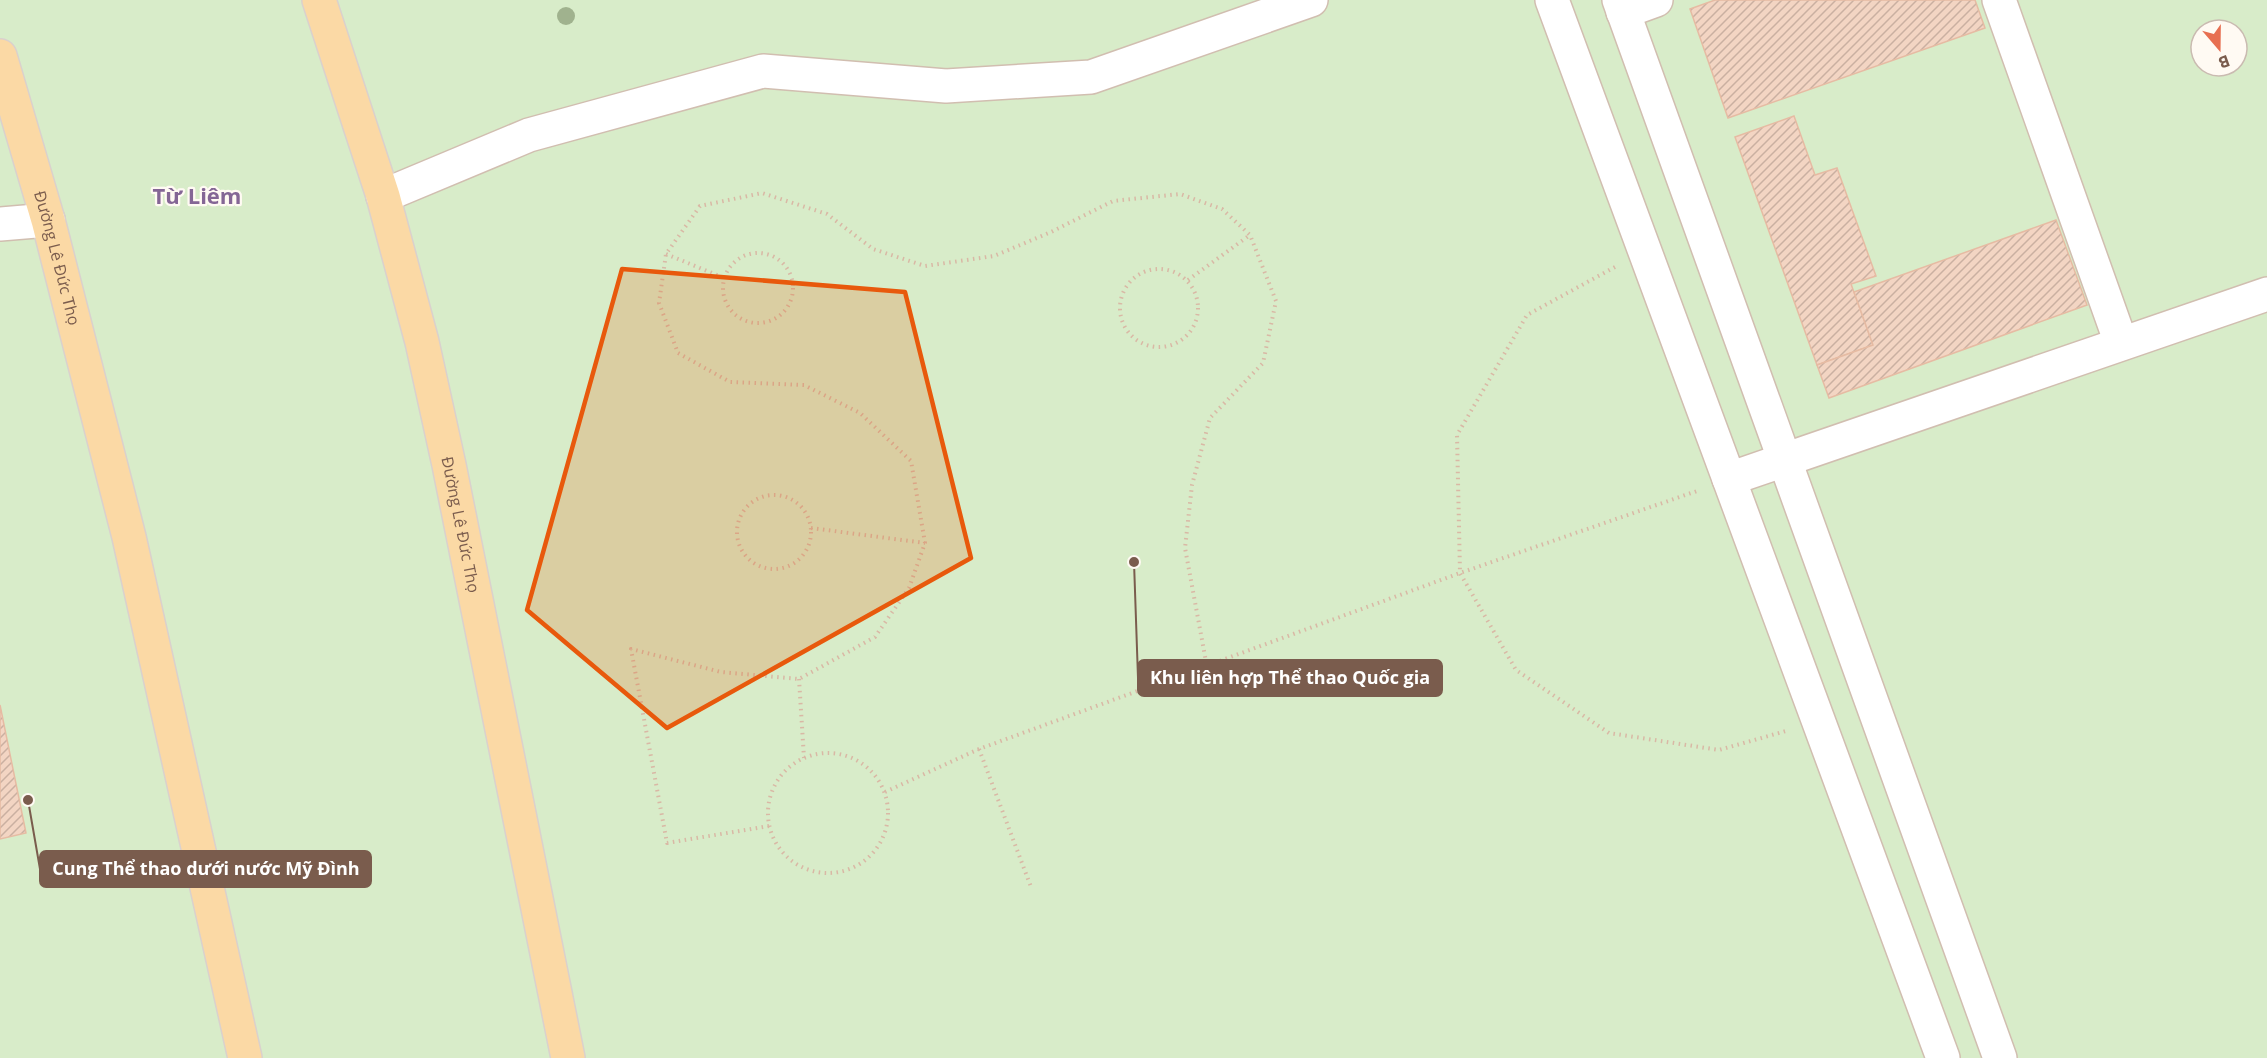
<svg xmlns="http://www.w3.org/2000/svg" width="2267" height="1058" viewBox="0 0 2267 1058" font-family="'Open Sans',sans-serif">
<defs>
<pattern id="building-hatch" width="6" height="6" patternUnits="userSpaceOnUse" patternTransform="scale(1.5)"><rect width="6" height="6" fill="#f3d5c3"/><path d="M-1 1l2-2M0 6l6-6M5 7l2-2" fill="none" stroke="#cab0a1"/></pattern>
</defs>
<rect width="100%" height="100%" fill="#fdf6ec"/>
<!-- green -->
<path fill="#d8ecc9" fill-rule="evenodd" d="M0,0H2267V1058H0ZM2201,30H2237V66H2201Z"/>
<!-- building -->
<g fill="url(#building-hatch)" stroke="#e6bba3" stroke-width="1.5">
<polygon points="1715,0 1975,0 1985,28 1728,118 1690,9"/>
<polygon points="1794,116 1815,175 1837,168 1876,276 1851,284 1873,345 1817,365 1735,137"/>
<polygon points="2056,220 2087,305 1829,398 1817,365 1873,345 1854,292"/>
<polygon points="0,705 26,833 0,839"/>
</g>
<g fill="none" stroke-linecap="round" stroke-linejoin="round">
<!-- minor casing -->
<g stroke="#d1beb0" stroke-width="36">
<g id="minor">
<polyline points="1552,0 1943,1058"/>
<polyline points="1619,0 2000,1058"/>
<polyline points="1999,0 2121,343"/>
<polyline points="1623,12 1656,0"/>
<polyline points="383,196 529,135 763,71 946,86 1091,77 1311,0"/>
<polyline points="0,224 48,220"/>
<polyline points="1729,479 2267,294"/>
</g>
</g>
<!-- major casing -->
<g stroke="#dad1cd" stroke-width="36">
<g id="major">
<path id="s1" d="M319,0L383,196L422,342L449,465L568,1058"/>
<path id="s2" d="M0,56L48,220L129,537L245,1058"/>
</g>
</g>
<!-- path -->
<g stroke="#d9b8a5" stroke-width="4" stroke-dasharray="1.5 4.5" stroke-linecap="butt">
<circle cx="758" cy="288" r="35"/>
<polyline points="666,254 724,278"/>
<polyline points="1615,267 1527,315 1457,435 1460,573 1516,670 1609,733 1719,750 1786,731"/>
<circle cx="1159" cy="308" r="39"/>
<polyline points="1188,280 1250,235"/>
<circle cx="774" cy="532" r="37"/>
<polyline points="811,528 925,543"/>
<polyline points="799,679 804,758"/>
<polyline points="979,749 1031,887"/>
<circle cx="828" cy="813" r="60"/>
<polyline points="885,792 979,749 1460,573 1697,491"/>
<polyline points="769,826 667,843 631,649 721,672 799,679 875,637 909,588 925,543 911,461 860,413 804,385 730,382 678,353 659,303 666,254 700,206 762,193 827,214 873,249 925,266 994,256 1051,232 1113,201 1180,194 1222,209 1250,235 1276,301 1263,363 1210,418 1192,485 1185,548 1207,667"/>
</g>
<!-- minor -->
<use href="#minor" stroke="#fff" stroke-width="33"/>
<!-- major -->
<use href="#major" stroke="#fbd9a5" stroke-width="33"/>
</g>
<!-- trees -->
<circle fill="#a0b28e" cx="566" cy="16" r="9"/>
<!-- marked area -->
<path fill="#e8590c" fill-opacity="0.2" stroke="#e8590c" stroke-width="4.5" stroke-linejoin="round" d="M622,269L905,292L971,558L667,728L527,610Z"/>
<g text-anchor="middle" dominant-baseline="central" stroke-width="4.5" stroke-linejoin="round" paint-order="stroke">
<!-- street labels -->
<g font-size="16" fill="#7a5c4d" stroke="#fffaf3">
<text stroke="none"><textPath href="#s2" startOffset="210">Đường Lê Đức Thọ</textPath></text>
<text stroke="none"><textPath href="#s1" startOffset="544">Đường Lê Đức Thọ</textPath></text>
</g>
<!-- district labels -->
<g font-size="22" font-weight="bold" fill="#846695" stroke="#fffaf3">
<text x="197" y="195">Từ Liêm</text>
</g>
</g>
<!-- callouts -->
<path fill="none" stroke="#7a5c4d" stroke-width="2" d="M1134 562L1138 678M28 800L40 869"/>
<g fill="#7a5c4d" stroke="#fffaf3" stroke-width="2">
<circle cx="1134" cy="562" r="6"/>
<circle cx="28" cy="800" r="6"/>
</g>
<g fill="#7a5c4d" stroke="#7a5c4d" stroke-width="2">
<rect x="1138" y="660" width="304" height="36" rx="6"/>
<rect x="40" y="851" width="331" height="36" rx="6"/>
</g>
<g font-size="18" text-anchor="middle" font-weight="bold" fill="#fff">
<text x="1290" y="684">Khu liên hợp Thể thao Quốc gia</text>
<text x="206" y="875">Cung Thể thao dưới nước Mỹ Đình</text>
</g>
<!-- north arrow -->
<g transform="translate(2219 48) rotate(160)"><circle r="28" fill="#fffaf3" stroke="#cabbb1" stroke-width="1.5"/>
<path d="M0-4.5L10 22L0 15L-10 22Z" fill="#e76f51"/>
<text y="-9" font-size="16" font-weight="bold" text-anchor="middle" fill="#7a5c4d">B</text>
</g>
</svg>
